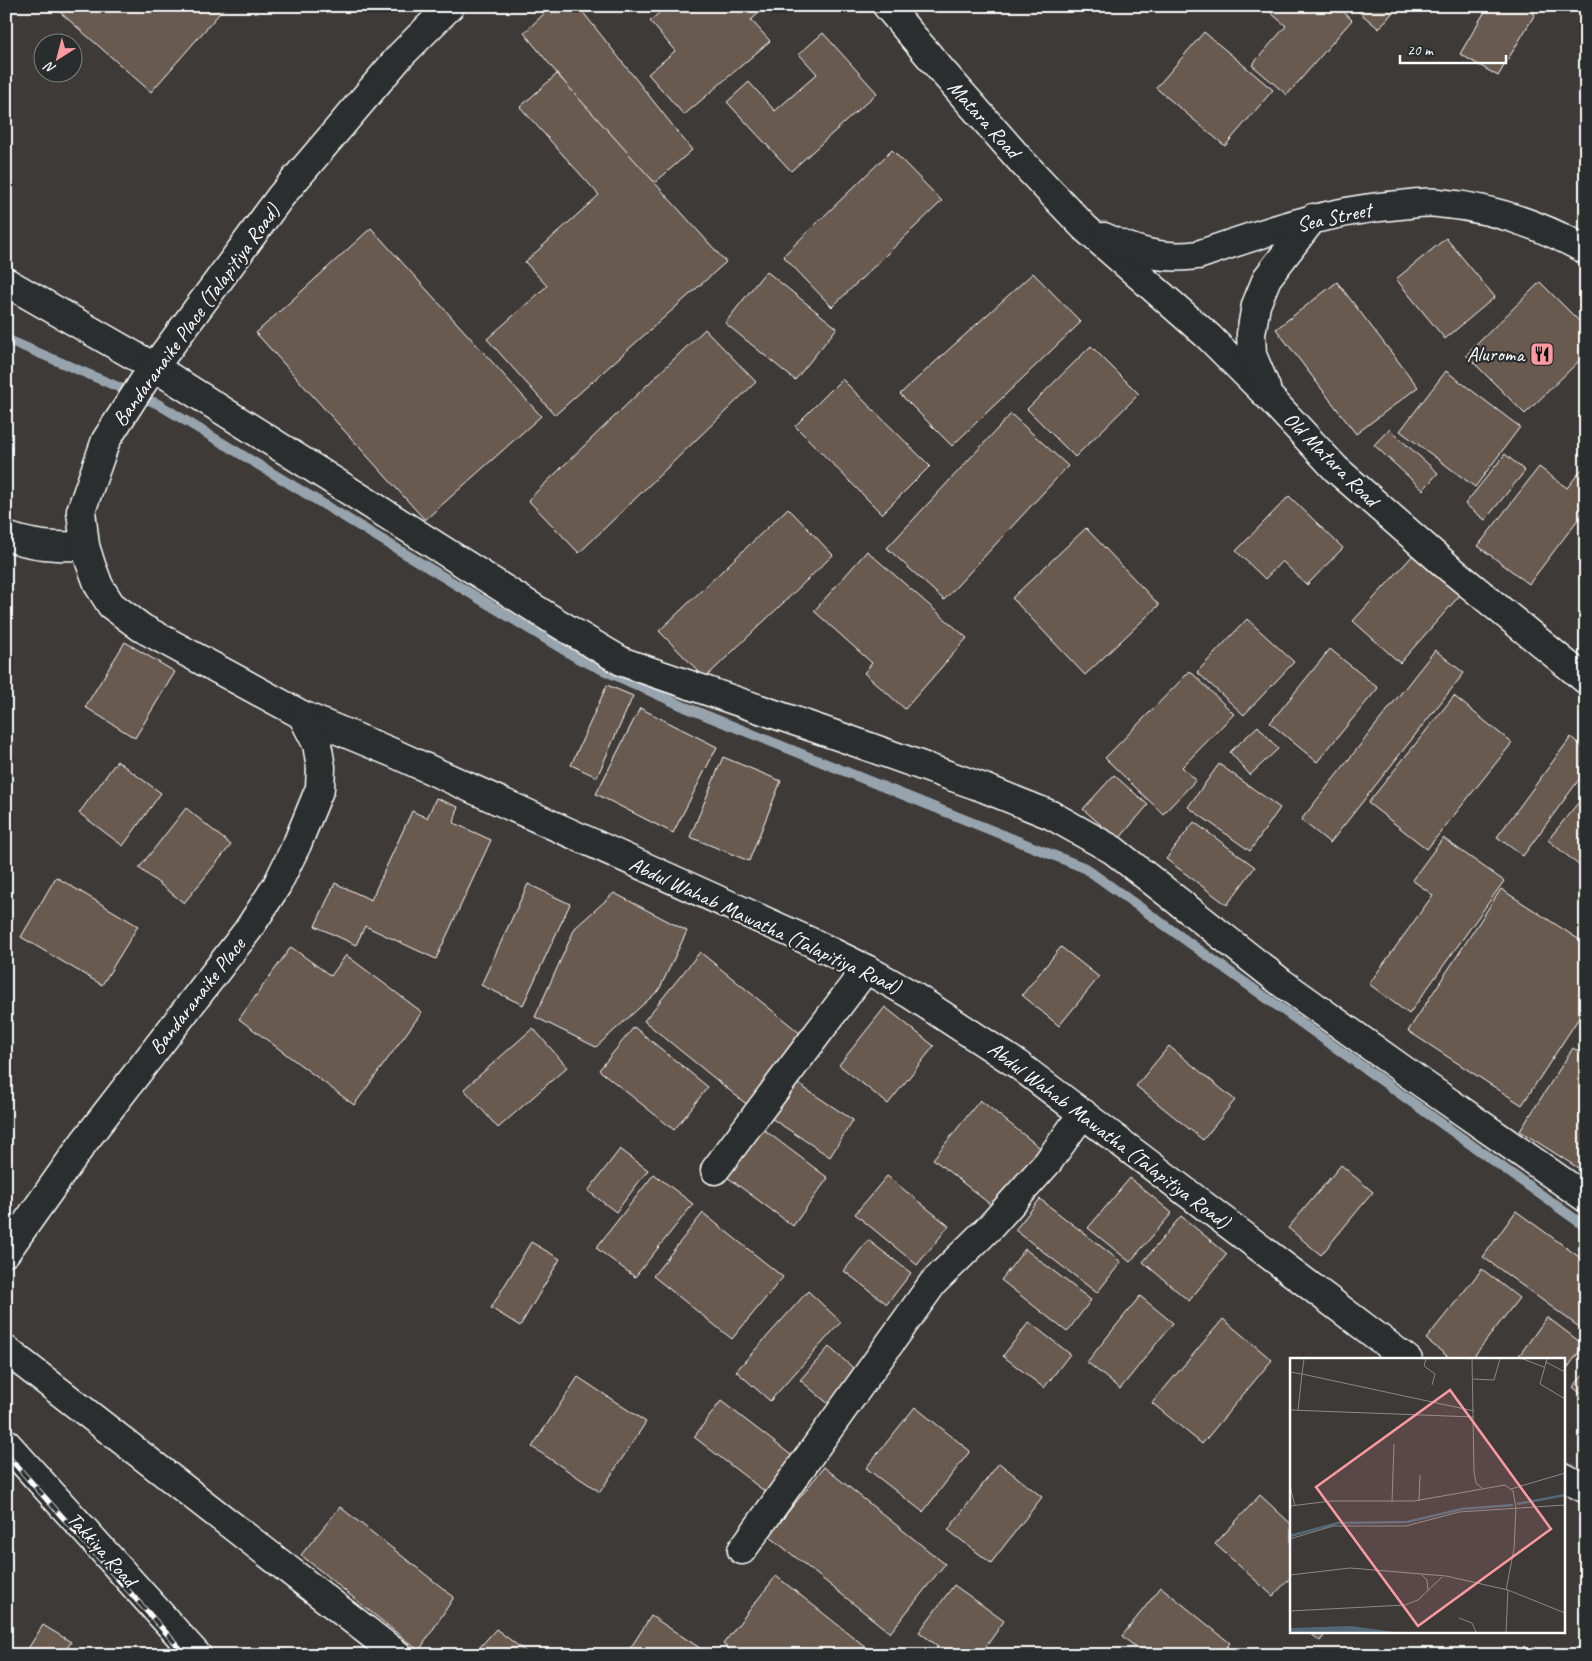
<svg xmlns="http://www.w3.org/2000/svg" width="1592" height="1661" viewBox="0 0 1592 1661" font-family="Caveat,sans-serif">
<rect width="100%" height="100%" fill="#3d3a38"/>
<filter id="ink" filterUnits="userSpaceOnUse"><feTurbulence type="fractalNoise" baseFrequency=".02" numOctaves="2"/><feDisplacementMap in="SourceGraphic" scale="10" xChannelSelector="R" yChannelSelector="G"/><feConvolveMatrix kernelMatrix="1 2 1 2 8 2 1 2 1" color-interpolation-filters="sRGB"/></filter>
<g filter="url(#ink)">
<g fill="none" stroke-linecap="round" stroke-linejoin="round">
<!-- stream -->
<polyline stroke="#98a4ad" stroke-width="10" points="6,339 158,404 579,659 685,707 1085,868 1586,1227"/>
</g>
<!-- building -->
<g fill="#695a50" stroke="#fff">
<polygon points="53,6 226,6 151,92"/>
<polygon points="552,6 578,6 692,150 650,187 524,33"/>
<polygon points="667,6 767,6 751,20 770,41 684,115 648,74 675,51 650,21"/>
<polygon points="1263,6 1337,6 1352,20 1287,95 1252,65 1286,26"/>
<polygon points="1352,6 1398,6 1379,29"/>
<polygon points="1488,6 1522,6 1535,14 1498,76 1460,54"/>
<polygon points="1204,32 1273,90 1225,146 1156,88"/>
<polygon points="823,33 877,93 791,171 727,102 749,82 775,111 817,74 799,54"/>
<polygon points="557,74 726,262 555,415 487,339 547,286 525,262 599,195 520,107"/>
<polygon points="892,150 942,201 832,307 783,256"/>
<polygon points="371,228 541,416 425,520 256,333"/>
<polygon points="1446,238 1495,297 1445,339 1396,279"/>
<polygon points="766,271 837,328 795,380 725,323"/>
<polygon points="1033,273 1081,322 952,446 900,394"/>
<polygon points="1337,282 1418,387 1356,434 1276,329"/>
<polygon points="1540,282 1586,328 1586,354 1525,414 1466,355"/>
<polygon points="705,329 756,382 579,553 528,500"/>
<polygon points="1091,346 1139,394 1075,457 1027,409"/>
<polygon points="1446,371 1520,427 1475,487 1400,431"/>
<polygon points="842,379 930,466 882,514 795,426"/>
<polygon points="1011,414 1068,466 944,600 887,548"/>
<polygon points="1389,429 1438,473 1423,490 1374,445"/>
<polygon points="1505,454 1525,471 1485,520 1465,504"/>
<polygon points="1586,464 1586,509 1529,584 1478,546 1539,467 1567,488"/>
<polygon points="1289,496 1343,548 1307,585 1282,561 1265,579 1236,551"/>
<polygon points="788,508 833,555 705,678 659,631"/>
<polygon points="1086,528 1159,605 1085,675 1012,598"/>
<polygon points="867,551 967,638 905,709 864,673 872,663 814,611"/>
<polygon points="1415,553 1461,594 1400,663 1353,621"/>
<polygon points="1247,619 1294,662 1244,715 1197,672"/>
<polygon points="125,642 175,672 135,738 85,707"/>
<polygon points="1330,649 1378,688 1317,762 1270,723"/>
<polygon points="1435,650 1464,673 1330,843 1301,820"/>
<polygon points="1190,671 1234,714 1182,767 1196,780 1163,814 1105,758"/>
<polygon points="607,685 633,696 597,777 571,765"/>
<polygon points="1454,696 1512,743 1427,849 1368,803"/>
<polygon points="640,708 717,747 673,833 596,794"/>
<polygon points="1258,726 1278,749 1250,775 1230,752"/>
<polygon points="1571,737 1586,750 1586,770 1523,856 1497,837"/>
<polygon points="723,757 781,781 749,861 690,837"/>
<polygon points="117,761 161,793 123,846 79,813"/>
<polygon points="1219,764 1280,808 1250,851 1188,807"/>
<polygon points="1114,775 1148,805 1118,840 1083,809"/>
<polygon points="1586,793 1586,871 1548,840"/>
<polygon points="436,798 458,807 454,823 491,840 436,959 365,926 356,945 315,926 335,883 371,900 412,811 427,818"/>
<polygon points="186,808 231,845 184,903 139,868"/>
<polygon points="1194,822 1255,867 1227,905 1166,859"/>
<polygon points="1443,838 1504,881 1409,1014 1369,984 1433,895 1412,880"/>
<polygon points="56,877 138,926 102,985 21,937"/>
<polygon points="528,884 570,904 523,1005 481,985"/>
<polygon points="1501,889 1586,944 1586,1007 1522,1105 1408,1031"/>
<polygon points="614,893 687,931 659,990 596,1047 535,1017 575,928"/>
<polygon points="291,947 331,976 346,955 422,1012 354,1105 239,1019"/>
<polygon points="1061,947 1099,977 1059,1026 1022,995"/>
<polygon points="700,952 806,1038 750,1107 644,1021"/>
<polygon points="885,1007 934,1046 888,1104 839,1065"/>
<polygon points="634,1027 708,1087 674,1130 599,1070"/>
<polygon points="533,1028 567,1067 498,1128 464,1089"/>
<polygon points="1169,1046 1235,1100 1203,1140 1136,1086"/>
<polygon points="1573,1048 1586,1056 1586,1173 1520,1131"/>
<polygon points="795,1082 853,1120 830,1157 771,1118"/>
<polygon points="980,1100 1043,1150 996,1209 933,1159"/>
<polygon points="759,1126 828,1178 793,1226 723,1174"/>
<polygon points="620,1149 648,1170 616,1212 588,1191"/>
<polygon points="1341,1165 1373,1192 1321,1255 1288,1228"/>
<polygon points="654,1174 693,1204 635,1277 596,1248"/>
<polygon points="887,1176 949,1226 917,1265 855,1214"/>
<polygon points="1130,1178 1172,1213 1130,1262 1088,1228"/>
<polygon points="1040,1199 1121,1262 1097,1293 1015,1230"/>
<polygon points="1516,1211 1586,1262 1586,1332 1483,1257"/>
<polygon points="703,1213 783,1277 732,1339 653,1276"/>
<polygon points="1181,1216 1227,1254 1189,1301 1143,1262"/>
<polygon points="868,1240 911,1273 887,1304 844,1271"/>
<polygon points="531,1242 560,1259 520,1326 491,1308"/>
<polygon points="1025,1249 1091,1300 1067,1332 1001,1280"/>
<polygon points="1482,1269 1519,1298 1471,1360 1452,1360 1426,1339"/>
<polygon points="808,1291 841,1322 770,1401 736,1371"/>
<polygon points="1140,1296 1173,1323 1120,1389 1087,1362"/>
<polygon points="1547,1317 1584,1345 1563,1374 1563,1360 1516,1360"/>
<polygon points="1223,1319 1272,1360 1202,1444 1152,1403"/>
<polygon points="1029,1322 1070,1354 1044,1388 1003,1356"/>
<polygon points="829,1347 859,1373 831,1406 800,1380"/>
<polygon points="1586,1372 1586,1398 1573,1387"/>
<polygon points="578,1377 646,1422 600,1492 532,1447"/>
<polygon points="721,1401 795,1458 768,1494 694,1437"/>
<polygon points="915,1407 970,1451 923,1512 866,1468"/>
<polygon points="999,1463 1042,1497 991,1563 948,1530"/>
<polygon points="824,1467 945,1564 890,1633 769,1536"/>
<polygon points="1260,1495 1291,1524 1291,1577 1273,1596 1215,1544"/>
<polygon points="340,1507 454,1597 419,1651 301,1555"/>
<polygon points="776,1576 876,1655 737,1655 723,1644"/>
<polygon points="954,1585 1004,1621 980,1655 950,1655 919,1632"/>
<polygon points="1161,1587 1230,1643 1221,1655 1145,1655 1122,1636"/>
<polygon points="651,1616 706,1652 704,1655 626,1655"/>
<polygon points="43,1625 71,1642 63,1655 24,1655"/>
<polygon points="496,1629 530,1655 473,1655"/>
<polygon points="1309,1632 1327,1632 1320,1641"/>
<polygon points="1524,1646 1537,1655 1518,1655"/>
</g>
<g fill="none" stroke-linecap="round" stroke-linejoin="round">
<!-- street casing -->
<g stroke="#fff" stroke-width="31">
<g id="street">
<polyline points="6,282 154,367 556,622 623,662 844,738 984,788 1051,815 1113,850 1282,983 1423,1084 1586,1198"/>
<path d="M6,536C34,546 56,547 85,546"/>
<polyline points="715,1170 866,969"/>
<polyline points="6,1350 398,1655"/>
<polyline points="6,1443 197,1655"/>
<polyline points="742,1550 933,1283 991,1226 1048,1162 1083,1113"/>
</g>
</g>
<!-- primary casing -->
<g stroke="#fff" stroke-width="31">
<g id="primary">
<polyline points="450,6 401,55 281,196 144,381 106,440 81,511 85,546 91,565 99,586 111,605 142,628 302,715 391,752 811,942 866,969 910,994 1017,1064 1408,1360"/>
<polyline points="6,1252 84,1142 248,930 277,885 297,844 320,788 321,767 317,744 302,715"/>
<polyline points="1563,1477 1586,1489"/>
</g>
</g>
<!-- highway casing -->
<g stroke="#fff" stroke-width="31">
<g id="highway">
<polyline points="887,6 942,71 1022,162 1085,228 1209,337 1270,398 1336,469 1448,567 1586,680"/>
<path d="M1104,237C1137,252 1161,260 1198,255C1264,232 1330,210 1400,205C1412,204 1426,201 1438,203C1489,207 1541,225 1586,250"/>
<polyline points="1266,388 1252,355 1251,334 1256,305 1267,278 1313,218"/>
</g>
</g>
<!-- street -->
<use href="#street" stroke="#2a2d2e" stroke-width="28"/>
<!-- primary -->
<use href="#primary" stroke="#2a2d2e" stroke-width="28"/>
<!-- highway -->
<use href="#highway" stroke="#2a2d2e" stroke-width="28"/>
<!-- rail casing -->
<g stroke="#fff" stroke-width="5.5">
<polyline id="rail" points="6,1454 186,1655"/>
</g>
<!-- rail -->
<use href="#rail" stroke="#2a2d2e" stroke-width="4" stroke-dasharray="11" stroke-linecap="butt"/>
</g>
</g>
<!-- icons -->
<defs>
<g id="restaurant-square" transform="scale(1.25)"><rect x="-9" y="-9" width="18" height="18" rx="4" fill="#ff9aa2" stroke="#2a2d2e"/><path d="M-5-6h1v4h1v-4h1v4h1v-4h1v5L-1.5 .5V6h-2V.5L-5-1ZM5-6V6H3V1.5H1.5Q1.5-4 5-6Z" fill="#111"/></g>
</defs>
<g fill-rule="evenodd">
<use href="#restaurant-square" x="1542" y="354"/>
</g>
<g text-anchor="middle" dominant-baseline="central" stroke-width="4.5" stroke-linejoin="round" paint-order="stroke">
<!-- street labels -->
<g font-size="21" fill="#fff" stroke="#2a2d2e">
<text transform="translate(984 119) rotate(48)">Matara Road</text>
<text transform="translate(1334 217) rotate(-12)">Sea Street</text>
<text transform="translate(196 315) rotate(-54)">Bandaranaike Place (Talapitiya Road)</text>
<text transform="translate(1331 459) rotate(45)">Old Matara Road</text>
<text transform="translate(765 925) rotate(25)">Abdul Wahab Mawatha (Talapitiya Road)</text>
<text transform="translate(197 996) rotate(-52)">Bandaranaike Place</text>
<text transform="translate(1109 1135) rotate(37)">Abdul Wahab Mawatha (Talapitiya Road)</text>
<text transform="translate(102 1549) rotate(48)">Takkiya Road</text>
</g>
<!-- poi labels -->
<g font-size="21" fill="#fff" stroke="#2a2d2e" text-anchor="end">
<text x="1524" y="354">Aluroma</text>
</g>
</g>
<!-- overview -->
<g transform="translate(1290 1358)">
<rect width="275" height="275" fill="#3d3a38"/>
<path d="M61,268L105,274H0V270Z" fill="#536877"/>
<path fill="none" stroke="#536877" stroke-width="2.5" d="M227,146L275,137M0,178L48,165L117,164L172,151L223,147"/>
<path fill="none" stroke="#8b8988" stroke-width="1" d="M14,1L12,16L184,53M136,1L134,8L145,16L142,27M182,1L184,114L186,125L192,130M233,1L254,9M257,1L250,26L275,41M256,4L275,14M0,14L12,16L8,52M183,21L204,22L210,1M0,52L184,59M0,128L5,148M221,131L275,115M129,143L130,117M102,144L104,86M0,148L41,143H124L215,127L223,133L226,150L224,191L216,232M0,181L43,168H116L169,154L275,147M131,216L137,222L138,233M0,217L60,210L156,218L218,232L275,255M0,253L115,247L128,242L152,219M169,260L182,265L186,274M216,274L218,232"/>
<path fill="#ff9aa2" fill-opacity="0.15" stroke="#ff9aa2" stroke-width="2.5" d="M160,32L261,171L128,268L26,129Z"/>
<rect width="275" height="275" fill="none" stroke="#fff" stroke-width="2.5"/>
</g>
<!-- margin -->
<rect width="1592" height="1661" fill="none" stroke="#2a2d2e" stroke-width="25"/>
<rect x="12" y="12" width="1567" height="1636" fill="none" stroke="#fff" stroke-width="2" filter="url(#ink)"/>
<!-- north arrow -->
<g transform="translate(58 58) rotate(216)"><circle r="24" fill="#2a2d2e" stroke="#7f8182"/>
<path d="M0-4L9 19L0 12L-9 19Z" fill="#ff9aa2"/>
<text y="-8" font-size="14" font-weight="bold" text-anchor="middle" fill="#ffffff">N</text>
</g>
<!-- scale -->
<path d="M1400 55v8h106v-8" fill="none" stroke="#ffffff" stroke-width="2.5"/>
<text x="1407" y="55" font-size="15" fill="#ffffff" stroke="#2a2d2e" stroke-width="4" paint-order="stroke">20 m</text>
</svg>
